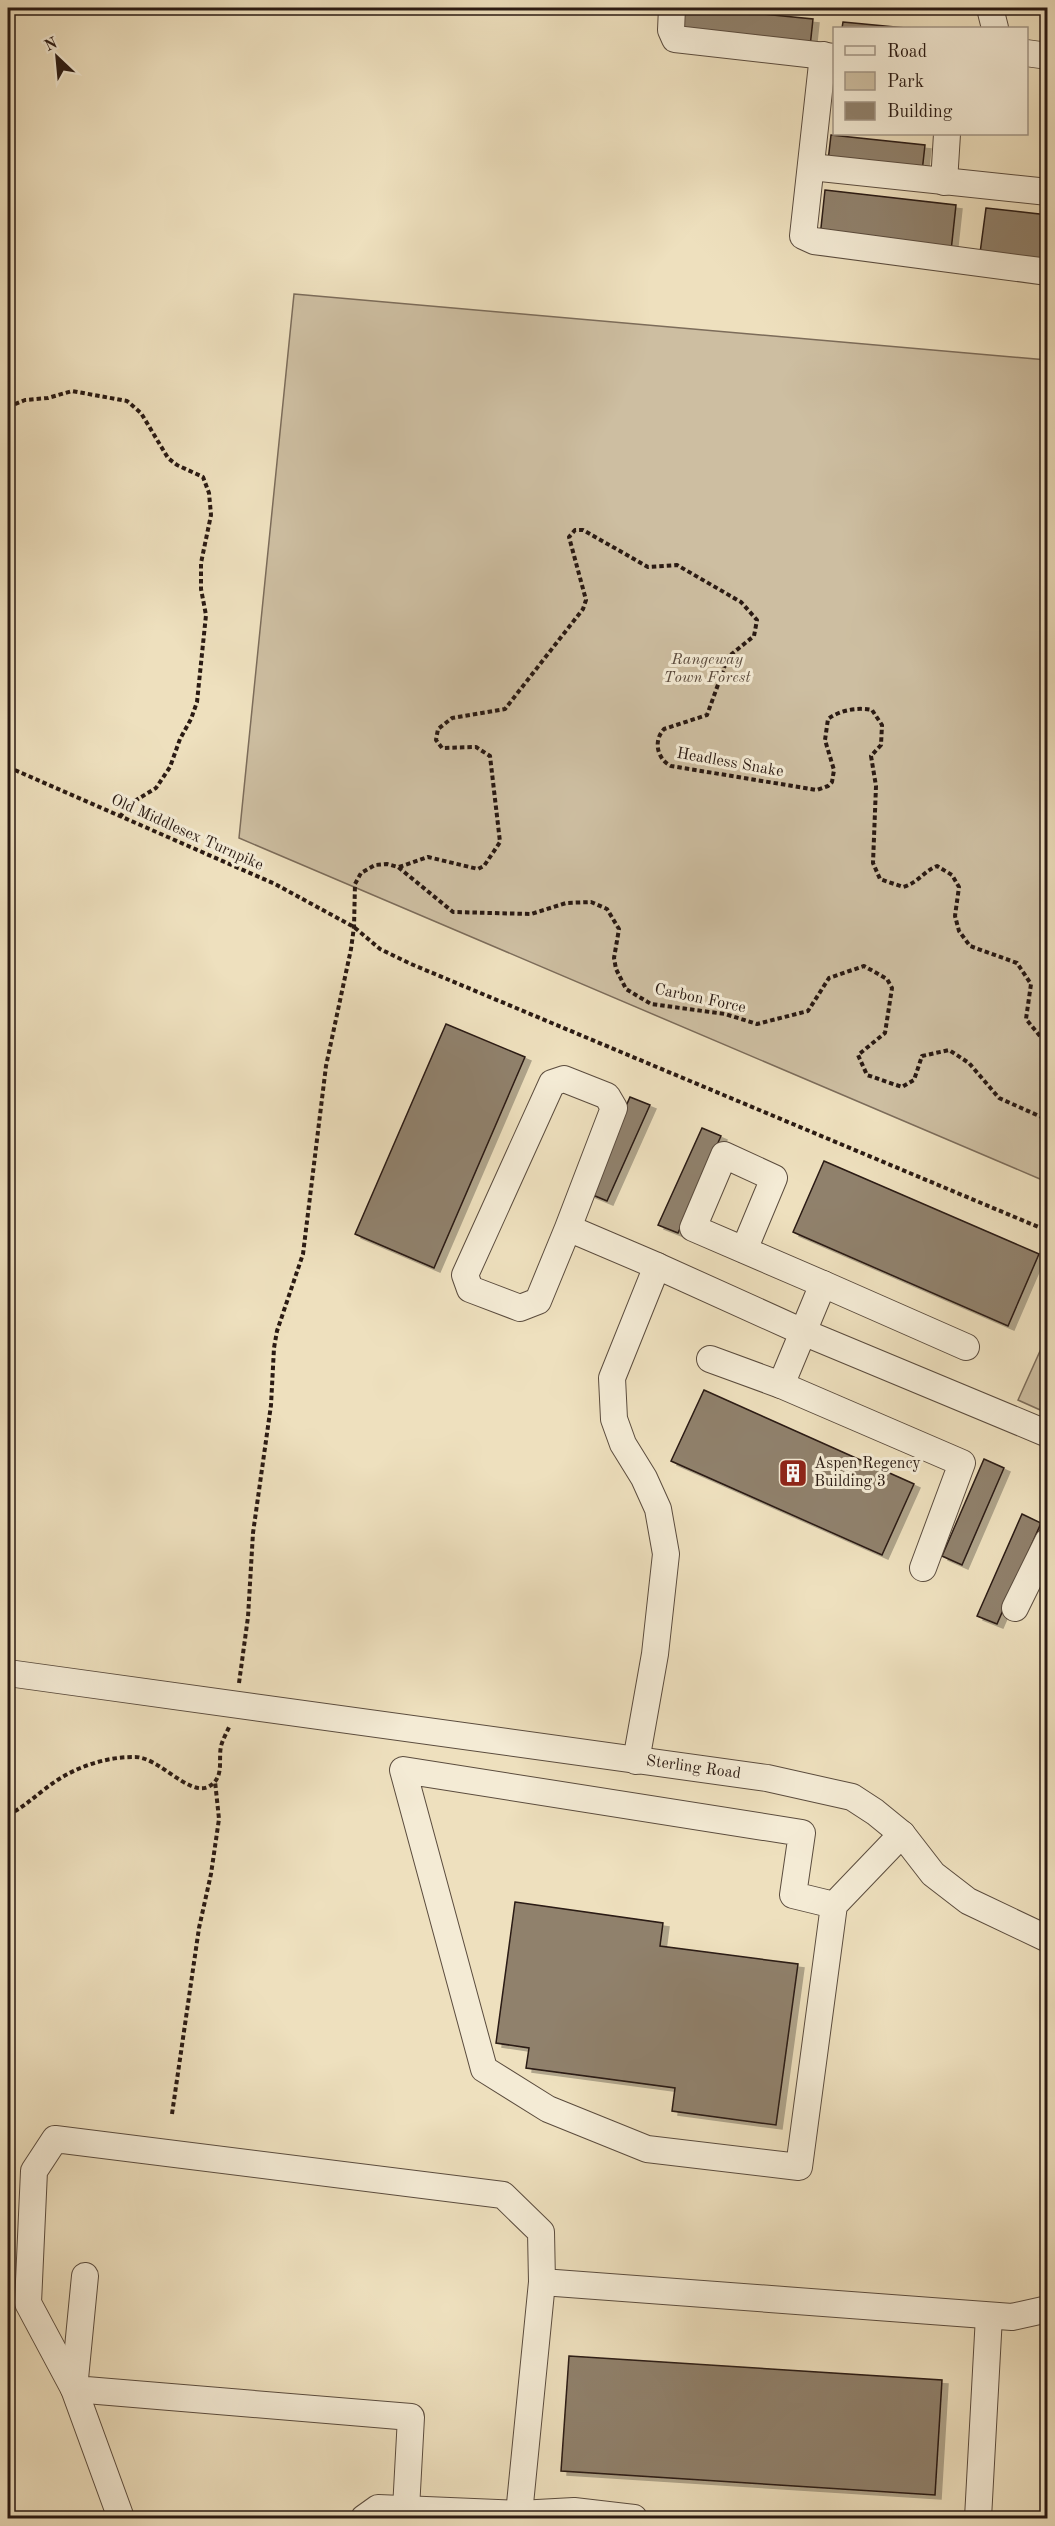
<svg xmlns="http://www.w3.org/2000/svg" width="1055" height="2526" viewBox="0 0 1055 2526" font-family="'Old Standard TT',serif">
<defs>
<filter id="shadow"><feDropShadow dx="6" dy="4" stdDeviation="0" flood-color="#0004"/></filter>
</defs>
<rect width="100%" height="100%" fill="#eee0be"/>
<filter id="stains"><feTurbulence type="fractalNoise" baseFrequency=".00333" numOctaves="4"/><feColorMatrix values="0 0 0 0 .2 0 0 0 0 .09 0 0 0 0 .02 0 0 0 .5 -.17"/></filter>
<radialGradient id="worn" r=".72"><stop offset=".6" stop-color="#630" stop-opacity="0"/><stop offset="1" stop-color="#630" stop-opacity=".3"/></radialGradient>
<!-- green -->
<g fill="#cdbea1" stroke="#7c6c5a" stroke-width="1.5">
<polygon points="294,294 1047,360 1047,1182 239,838"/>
<polygon points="1045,1340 1048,1341 1047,1413 1018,1400"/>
</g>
<!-- building -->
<g fill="#90816c" stroke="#2a1a13" stroke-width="1.5" filter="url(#shadow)">
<polygon points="681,8 703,8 813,19 810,47 679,33"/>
<polygon points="843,22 906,28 842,28"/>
<polygon points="831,135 925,145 922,172 828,161"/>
<polygon points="825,190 956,205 951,251 820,237"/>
<polygon points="986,208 1048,215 1048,261 980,253"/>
<polygon points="446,1024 525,1057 434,1268 355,1234"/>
<polygon points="630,1097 650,1105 607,1201 588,1193"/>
<polygon points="702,1128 721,1136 678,1233 658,1225"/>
<polygon points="824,1161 1039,1254 1008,1326 793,1232"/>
<polygon points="704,1390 914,1484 882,1555 671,1461"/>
<polygon points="984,1459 1004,1468 962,1565 942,1556"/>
<polygon points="1022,1514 1041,1523 997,1624 977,1616"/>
<polygon points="515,1902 663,1923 660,1946 798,1964 776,2125 672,2111 675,2088 526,2068 529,2048 496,2043"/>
<polygon points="569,2356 942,2380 935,2495 561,2471"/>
</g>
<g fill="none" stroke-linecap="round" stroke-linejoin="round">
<!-- minor casing -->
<g stroke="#5b4c3e" stroke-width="28">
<g id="minor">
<polyline points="672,8 671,30 675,39 834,57"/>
<polyline points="990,8 995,28"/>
<polyline points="1026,53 1048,56"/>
<polyline points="823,55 803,236 814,241 1048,272"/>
<polyline points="811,167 1048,192"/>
<polyline points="944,182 947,134"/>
<polyline points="568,1228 614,1108 607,1096 564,1079 552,1083 465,1275 470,1289 520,1308 538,1301 568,1228 657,1266"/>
<polyline points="744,1250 774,1178 724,1155 693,1228 823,1284 781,1385 962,1463 923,1568"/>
<polyline points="823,1284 966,1347"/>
<polyline points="710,1359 781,1385"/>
<polyline points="1015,1608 1048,1541"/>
<path id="s1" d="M8,1673L767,1778L852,1797L875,1812L902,1834L933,1874L968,1901L1048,1939"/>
<polyline points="636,1761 655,1654 666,1554 658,1509 644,1478 623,1444 614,1419 612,1378 657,1266 803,1332 1048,1434"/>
<polyline points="834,1905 793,1895 802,1833 403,1770 484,2069 548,2109 647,2149 799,2167 834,1905 902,1834"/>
<polyline points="85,2276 74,2389 411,2417 406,2509"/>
<polyline points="519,2514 542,2282"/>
<polyline points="121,2518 74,2389 28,2303 34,2171 55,2139 503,2195 541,2232 542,2282 1012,2317 1048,2309"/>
<polyline points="364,2518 378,2508 519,2514 574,2511 634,2518"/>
<polyline points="978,2518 989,2316"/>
</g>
</g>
<!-- path -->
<g stroke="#2a1a13" stroke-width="4" stroke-dasharray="4.5 3" stroke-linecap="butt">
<polyline points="8,407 25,400 48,398 72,391 127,401 141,413 168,458 177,465 203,477 209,493 211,515 201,563 201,589 206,615 197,702 191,719 180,739 170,767 156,788 128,805 120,817"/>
<polyline points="8,767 275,884 354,927 380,949 411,964 1048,1231"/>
<path d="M399,867L428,857L478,869L484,866L500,842L490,756L476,747L442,748L436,740L438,729L452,718L505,709L583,609L586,600L569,537L575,530H583L648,567L677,565L741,602L757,620L754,636L728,657L707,715L664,729C653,741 657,759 671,766L817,790L828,786L832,782L834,770L825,740L828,719C840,710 858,707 872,710L882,725L881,745L871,756L876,786L873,863L880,879L903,887C918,883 924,871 937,866L952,875L959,887L955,916L959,931L970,946L1017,963L1031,984L1026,1019L1048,1046"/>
<polyline points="239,1683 248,1617 253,1533 271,1405 274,1348 277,1331 303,1254 326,1066 351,949 354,927 355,884 361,873 375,865 387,864 398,867 453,912 531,914 566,903 591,902 607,909 619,929 614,958 616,969 626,989 651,1004 725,1014 757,1024 808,1011 829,978 864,966 887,979 892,988 885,1033 858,1055 867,1075 902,1087 914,1080 922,1056 949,1050 969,1063 999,1098 1048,1120"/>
<path d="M8,1815C22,1808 32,1799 45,1789C70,1769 102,1757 134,1757C158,1756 188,1796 208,1787C225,1778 218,1761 221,1746C223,1739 227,1732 230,1725"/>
<polyline points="172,2114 199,1928 211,1874 219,1819 215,1781"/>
</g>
<!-- minor -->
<use href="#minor" stroke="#f4ebd5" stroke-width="26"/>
</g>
<!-- icons -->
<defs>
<g id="building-square" transform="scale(1.5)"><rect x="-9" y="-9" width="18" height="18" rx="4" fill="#8f2418" stroke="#f4ebd5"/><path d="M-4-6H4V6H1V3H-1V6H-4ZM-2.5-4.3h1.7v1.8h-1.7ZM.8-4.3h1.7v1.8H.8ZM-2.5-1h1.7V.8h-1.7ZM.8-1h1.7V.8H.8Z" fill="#fff"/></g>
</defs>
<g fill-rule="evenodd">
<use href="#building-square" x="793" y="1473"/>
</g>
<g text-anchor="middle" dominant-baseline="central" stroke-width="6" stroke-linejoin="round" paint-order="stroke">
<!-- park labels -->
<g font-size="16" font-style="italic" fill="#5b4b3e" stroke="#f4ebd5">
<text x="707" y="660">Rangeway<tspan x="707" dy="18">Town Forest</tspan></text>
</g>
<!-- street labels -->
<g font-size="16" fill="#2a1a13" stroke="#f4ebd5">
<text transform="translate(730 763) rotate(10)">Headless Snake</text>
<text transform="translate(187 833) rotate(24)">Old Middlesex Turnpike</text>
<text transform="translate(700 999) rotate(12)">Carbon Force</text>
<text stroke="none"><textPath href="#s1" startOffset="692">Sterling Road</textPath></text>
</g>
<!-- poi labels -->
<g font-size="16" fill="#2a1a13" stroke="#f4ebd5" text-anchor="start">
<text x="814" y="1464">Aspen Regency<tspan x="814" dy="18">Building 3</tspan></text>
</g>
</g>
<!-- margin -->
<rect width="1055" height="2526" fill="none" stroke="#eee0be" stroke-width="30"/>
<rect x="9" y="9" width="1037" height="2508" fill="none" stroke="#2a1a13" stroke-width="3"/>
<rect x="15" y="15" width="1025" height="2496" fill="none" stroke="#2a1a13" stroke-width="1.5"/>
<!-- legend -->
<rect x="833" y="27" width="195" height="108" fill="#f4ebd5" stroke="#a39787" stroke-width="1.5"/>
<rect x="845" y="46" width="30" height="9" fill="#f4ebd5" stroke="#a39787" stroke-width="1.5"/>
<text x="887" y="57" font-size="18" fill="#2a1a13">Road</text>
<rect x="845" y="72" width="30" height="18" fill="#cdbea1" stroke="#a39787" stroke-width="1.5"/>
<text x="887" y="87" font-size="18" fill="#2a1a13">Park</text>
<rect x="845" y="102" width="30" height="18" fill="#90816c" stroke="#a39787" stroke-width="1.5"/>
<text x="887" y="117" font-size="18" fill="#2a1a13">Building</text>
<!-- north arrow -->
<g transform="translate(57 57) rotate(334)" stroke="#f4ebd5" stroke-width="4.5" paint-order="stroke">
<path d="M0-4.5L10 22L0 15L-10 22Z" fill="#2a1a13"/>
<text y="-9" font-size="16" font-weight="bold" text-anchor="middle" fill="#2a1a13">N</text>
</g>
<rect width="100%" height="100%" filter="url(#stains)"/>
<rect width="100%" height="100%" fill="url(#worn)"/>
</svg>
